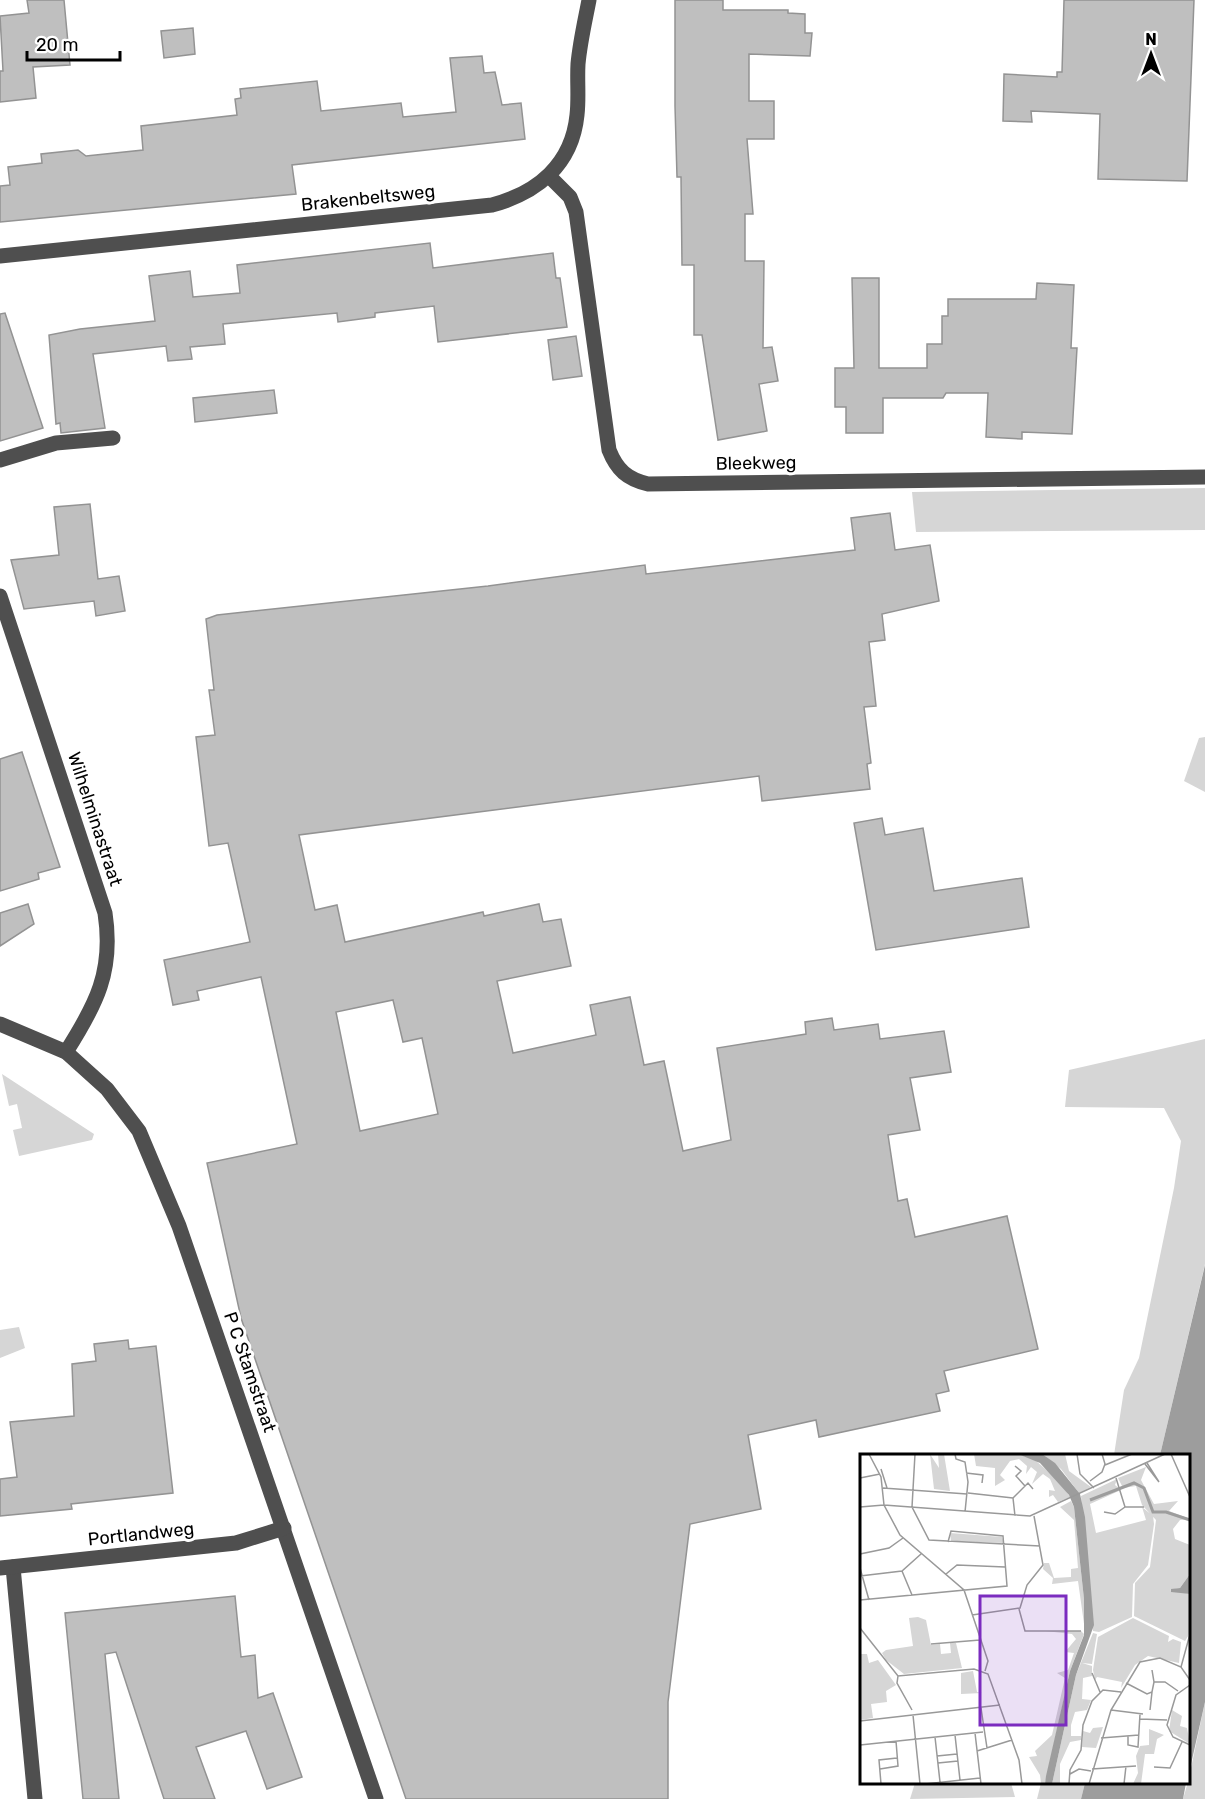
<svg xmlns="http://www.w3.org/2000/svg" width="1205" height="1799" viewBox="0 0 1205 1799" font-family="Rubik,sans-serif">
<rect width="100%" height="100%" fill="#fff"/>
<!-- green -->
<g fill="#d6d6d6">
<polygon points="1205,488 1205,530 916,532 912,492"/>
<polygon points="1205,737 1205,792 1184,781 1199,738"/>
<polygon points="1205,1039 1205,1264 1160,1455 1114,1455 1124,1390 1139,1358 1174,1188 1181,1141 1164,1108 1065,1107 1069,1070"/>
<polygon points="2,1074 94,1134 92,1140 19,1156 13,1130 22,1128 17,1104 9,1106"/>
<polygon points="19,1327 25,1348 0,1358 0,1330"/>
<polygon points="1205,1702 1205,1799 1183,1799 1188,1782"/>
<polygon points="915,1783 1011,1783 1015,1797 910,1799"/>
<polygon points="1041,1783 1041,1782 1085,1783 1081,1799 1037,1799"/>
</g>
<!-- water -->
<g fill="#9d9d9d">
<polygon points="1205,1265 1205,1702 1189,1773 1188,1456 1160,1455"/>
<polygon points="1085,1783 1085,1782 1186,1783 1183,1799 1081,1799"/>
</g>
<!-- building -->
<g fill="#bfbfbf" stroke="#939393" stroke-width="1.5" fill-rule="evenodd">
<polygon points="27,0 64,0 70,65 33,67 36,98 0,102 0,71 3,71 0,16 29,13"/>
<polygon points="675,0 723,0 723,10 788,10 788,13 805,14 805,33 812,33 810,56 749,54 749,101 774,101 774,139 747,139 753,214 745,214 745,261 764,261 763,348 772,347 778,381 759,384 767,431 718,440 702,335 694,335 694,265 682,265 681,177 677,177 675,106"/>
<polygon points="1064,0 1194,0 1187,181 1098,179 1100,114 1031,111 1032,122 1003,121 1004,74 1057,77 1057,72 1062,72"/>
<polygon points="193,28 195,54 164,58 161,31"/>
<polygon points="482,56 484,73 495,72 502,105 521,103 525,139 292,165 296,194 0,222 0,186 10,185 8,167 42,163 41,154 78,150 86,156 143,150 141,126 237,115 235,99 241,98 240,89 317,81 321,111 401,103 403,117 456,112 450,58"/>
<polygon points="430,243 433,268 553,253 556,278 560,278 567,327 438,342 434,306 375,313 375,317 338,322 337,313 223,324 225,344 190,347 192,359 168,361 166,346 93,354 105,428 61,433 60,423 56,424 49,335 80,329 155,321 149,276 190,271 193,297 240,293 237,265"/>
<polygon points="852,278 879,278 879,368 927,368 927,344 942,344 942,316 948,316 948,299 1036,299 1037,283 1074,285 1071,348 1077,348 1072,434 1022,432 1022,439 986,437 988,393 946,393 943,398 883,398 883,433 846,433 846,407 835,407 835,368 854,368"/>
<polygon points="5,313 43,428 0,441 0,314"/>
<polygon points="576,336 582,376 553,380 548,340"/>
<polygon points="274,390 277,413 195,422 193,398"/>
<polygon points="90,504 98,579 119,576 125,611 96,616 94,601 24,609 11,560 59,555 54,507"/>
<path d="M890,513L895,550L930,545L939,601L882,614L885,640L869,642L876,706L864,707L871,763L867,764L870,789L762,801L759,776L299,835L315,910L337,905L345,942L483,912L484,916L539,904L543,922L561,919L571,966L497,981L513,1053L596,1035L590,1005L630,997L644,1065L664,1061L683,1151L731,1140L717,1048L806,1034L805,1022L832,1018L834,1030L878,1024L880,1039L944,1031L951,1072L910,1078L920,1130L888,1135L898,1201L907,1199L915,1237L1007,1216L1038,1349L944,1371L949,1391L936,1394L940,1411L819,1437L816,1420L748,1435L761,1509L690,1524L668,1702V1799H406L241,1318L207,1163L297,1144L261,977L197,991L199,1000L173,1005L164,960L250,942L228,843L209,846L196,737L215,735L209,690H214L206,619L217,615L488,586L645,565L646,574L855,550L851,518ZM393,1000L403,1042L422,1038L438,1114L360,1131L336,1012Z"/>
<polygon points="22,752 60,867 38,873 39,879 0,891 0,759"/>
<polygon points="882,818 885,835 923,828 934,891 1022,878 1029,927 876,950 854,823"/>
<polygon points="28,904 34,924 0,946 0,913"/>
<polygon points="128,1340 129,1349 156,1346 173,1493 71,1504 72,1509 0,1516 0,1479 17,1477 10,1422 74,1416 72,1364 96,1361 94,1344"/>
<polygon points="235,1596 241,1657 255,1655 258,1698 273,1693 302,1777 267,1789 246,1731 196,1747 215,1799 164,1799 116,1652 105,1654 119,1799 83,1799 65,1613"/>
</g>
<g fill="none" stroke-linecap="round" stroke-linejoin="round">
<!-- minor -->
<g stroke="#4f4f4f" stroke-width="15">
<path d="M550,177L570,197L576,212L609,450C617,470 627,479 648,484L1205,477"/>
<path d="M0,256L492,205C537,193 572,165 577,115C579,98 577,81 578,64C580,42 585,21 589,0"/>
<polyline points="0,460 56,443 113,438"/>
<path d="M0,596L105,913C114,971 96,1005 66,1052"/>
<polyline points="0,1024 66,1052 107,1089 139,1131 179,1226 376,1799"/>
<polyline points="13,1567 35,1799"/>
<polyline points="0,1568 236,1543 284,1528"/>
</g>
</g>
<g text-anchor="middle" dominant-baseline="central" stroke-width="6" stroke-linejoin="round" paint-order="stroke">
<!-- street labels -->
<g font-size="18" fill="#000" stroke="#fff">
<text transform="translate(368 198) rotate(-6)">Brakenbeltsweg</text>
<text transform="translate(756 463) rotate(-1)">Bleekweg</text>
<text transform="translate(95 819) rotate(72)">Wilhelminastraat</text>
<text transform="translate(250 1372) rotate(71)">P C Stamstraat</text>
<text transform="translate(141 1534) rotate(-6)">Portlandweg</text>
</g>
</g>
<!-- overview -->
<g transform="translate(860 1454)">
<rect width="330" height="330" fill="#fff"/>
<path d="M70,0L79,14L78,0H84L90,37L74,35ZM114,0H158L175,6L200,28L210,43L198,48L193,41L189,43V36L195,37L190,25L183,20L172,30L177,18L171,13L166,20L167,12L159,5L150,7L140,21L145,26L135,32V14L116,12ZM182,0H205L209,17L231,33L219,39L201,15ZM286,13L281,26L294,50L318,47L309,57L330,65L320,66L313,75L315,85L330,91V120L320,134L310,136L330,140V179L325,187L274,162L275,129L290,113L296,66L282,51L276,32L263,34L258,24ZM257,25L255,31L261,36L230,50L236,79L286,66L282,53L293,62L294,70L288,111L273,130L272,163L239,178L233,177L221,42ZM211,47L214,53L224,145L225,177L218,127L192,130L193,124L183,115L184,109H189L194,124L211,123V115L218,114L214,66L200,53ZM90,79L142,83L144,89L91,87ZM58,163L66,166L71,191L80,190L81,200L91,199L90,189H96L102,214L44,220L26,206L22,199L26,196L53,192L49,164ZM273,164L309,182L308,188L313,185L321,188L319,209L288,202L275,211L261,234L262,228L237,223L235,226L233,216L238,183ZM185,177H221L224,180L210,217L185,330H177L181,329L180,321L169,303L177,302L175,297L192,281L205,224L197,219L208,216L214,199L205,198L216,185L212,180ZM233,179L237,180L232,210L222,209L232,212V222L223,224L222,245L231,246L227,256L215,258L211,271V282H221V286L210,288L200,310V330H192L216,221ZM0,200H7L9,209L18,206L36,231L26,237L27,248L11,250L13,264L0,266ZM113,217L117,238L122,239L101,240V219ZM312,256L322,262L320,272L327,274L330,290L309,277ZM243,273L236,294L222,293L223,277L230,279L233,274ZM289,275L304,281L297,285L294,300H285L281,330H273L278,319L276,302L280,292L289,291Z" fill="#d6d6d6"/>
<path d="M158,0H182L195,9L220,40L225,63L234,171L216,221L192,330H185L186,322L210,217L224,181V145L214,53L209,41L180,9ZM330,120V140L311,138V135L320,134Z" fill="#9d9d9d"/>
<path fill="none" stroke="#9d9d9d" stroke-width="3" d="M230,46L274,29L284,34L293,58H306L330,66"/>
<path fill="none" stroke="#999" stroke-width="1.5" d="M9,0L21,23L24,51L40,81L104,136L128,207L125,217M55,0L52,53L69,86L180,92M95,0L96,5L105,8L108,28L105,58M217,0L220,20L234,34M311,0L330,43M285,10L299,28L287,9M245,11L272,0M155,12L161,17L156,22L165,32M21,15L27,34M106,19L123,21L122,29M0,24L20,20M230,27L242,18L245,10L242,0M23,34L107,40M108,39L153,44M153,44L168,29L173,35M153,44L155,62M0,53L24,51L170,62L305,0M265,53H284M244,58L255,60L265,53L256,24M0,100L29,94L43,84M0,114L9,146M42,117L52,141M86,120L97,111L145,113M0,122L42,117L61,100M0,146L147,132L143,82L91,77L88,88M159,155L165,177H221M112,161L160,154L167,131L183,111L174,62M0,174L38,222L114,215L128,220L159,306L162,330M71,190L120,186M321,213L330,180M292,216L294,228H305L318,237M232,219L240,238M38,222L37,229L52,256M266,229L287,240L292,238L294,228M330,231L316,241L307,271L313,283L330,291M121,254L127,294M251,256L283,260M290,256L292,238M53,261L60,330M280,265L307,266M0,267L140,251M115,279L121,330M95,281L100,326M268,282V291L278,293L280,260M75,283L80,328M241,284L279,281M0,291L123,278M117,297L152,286M77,302L97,300M78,309L98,307M294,313L310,314L322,288M20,315L38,312L36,287M232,315L276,312M210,320L219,315L231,317M21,330L19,306L37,304M65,330L120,324M209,330L210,316L221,296L223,271L232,247L243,236L261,238M229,330L251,256L280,208L300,204L321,213L330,226M264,330L266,312"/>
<path fill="#7b2cbf" fill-opacity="0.15" stroke="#7b2cbf" stroke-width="3" d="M120,142H206V271H120Z"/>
<rect width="330" height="330" fill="none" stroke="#000" stroke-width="3"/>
</g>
<!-- north arrow -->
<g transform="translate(1151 54)" stroke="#ffffff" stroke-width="4.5" paint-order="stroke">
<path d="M0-4.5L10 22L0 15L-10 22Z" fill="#000000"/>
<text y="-9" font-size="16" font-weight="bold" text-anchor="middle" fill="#000000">N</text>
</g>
<!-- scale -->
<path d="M27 51v9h93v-9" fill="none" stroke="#000000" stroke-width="3"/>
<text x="36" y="51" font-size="18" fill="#000000" stroke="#ffffff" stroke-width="4.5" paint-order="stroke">20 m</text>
</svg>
